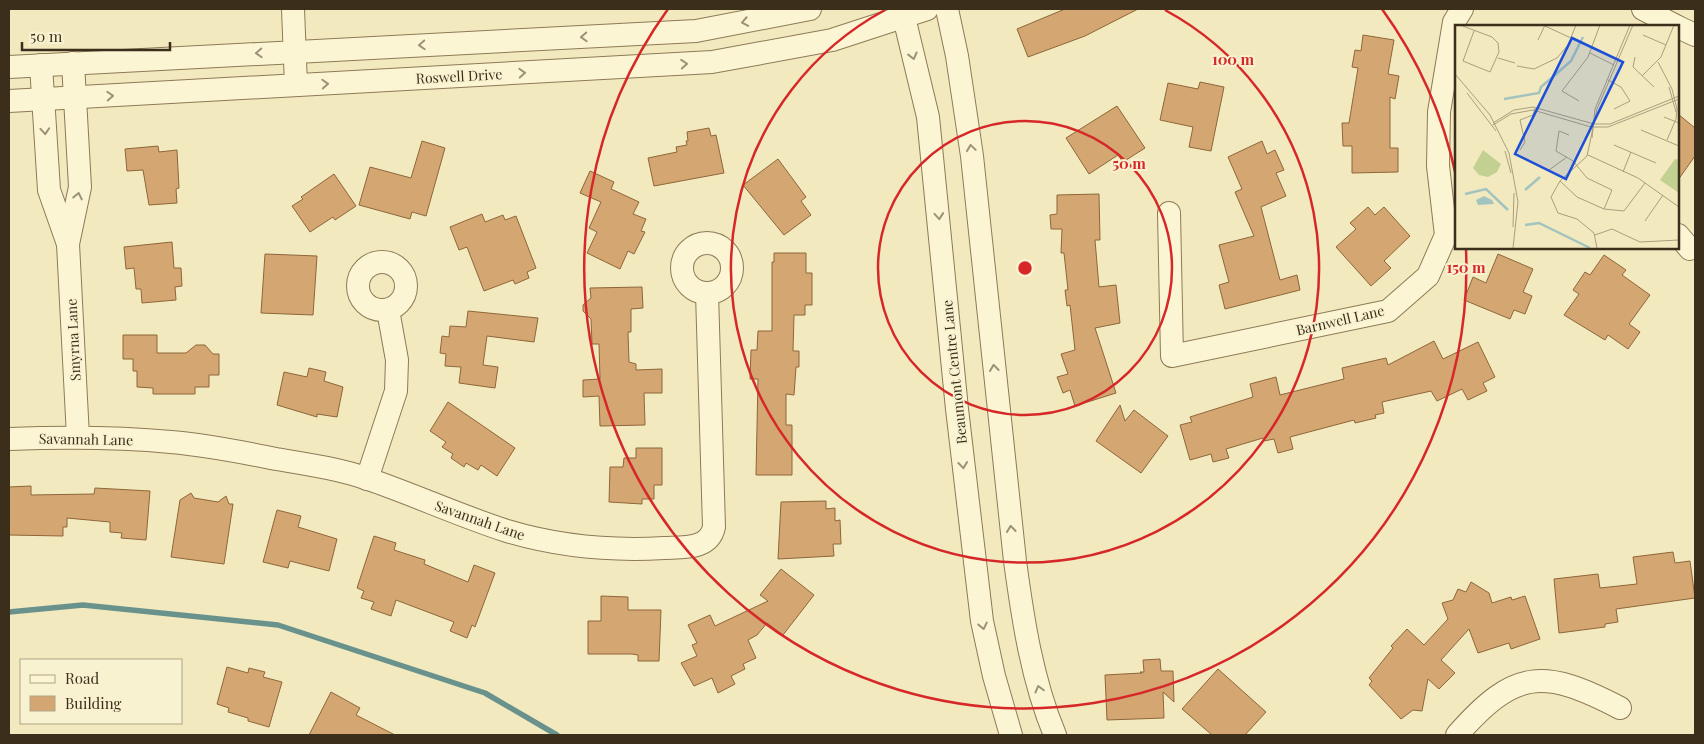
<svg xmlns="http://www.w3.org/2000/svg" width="1704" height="744" viewBox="0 0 1704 744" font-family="'Playfair Display',serif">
<rect width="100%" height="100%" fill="#f2e9bf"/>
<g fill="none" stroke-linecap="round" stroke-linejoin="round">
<!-- stream -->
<polyline stroke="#69928d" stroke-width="5.5" points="9,612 83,605 278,625 485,693 557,735"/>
</g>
<!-- building -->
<g fill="#d4a772" stroke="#8e6639">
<polygon points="1065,9 1138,9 1085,36 1028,57 1017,29"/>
<polygon points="1363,35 1394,40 1388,74 1399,76 1395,99 1390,97 1390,148 1398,148 1398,172 1352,173 1352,146 1343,146 1342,123 1349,123 1358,68 1352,67 1355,50 1361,51"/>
<polygon points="1200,82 1224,87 1211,151 1189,147 1193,127 1160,120 1168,83 1198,89"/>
<polygon points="1117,106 1145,148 1123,162 1118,155 1089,174 1066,138"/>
<polygon points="1678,114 1695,128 1695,156 1678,180"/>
<polygon points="709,128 711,136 716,135 724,173 654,186 648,158 677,152 676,147 687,145 686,141 688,141 687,132"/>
<polygon points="422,141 445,148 426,216 412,212 410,219 359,205 370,167 411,178"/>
<polygon points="1262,141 1267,154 1275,150 1284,170 1276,173 1286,196 1261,207 1280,280 1297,275 1300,290 1225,309 1219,285 1229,282 1219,245 1254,236 1235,192 1242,189 1228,157"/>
<polygon points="158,146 159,152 177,150 179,188 176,189 177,203 149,205 143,170 127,171 125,149"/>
<polygon points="778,159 806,197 801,201 811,215 784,235 743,185"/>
<polygon points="590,171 614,182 611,189 639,202 633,214 646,219 641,231 645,232 634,254 628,251 620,269 587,253 597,232 589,228 601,202 580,193"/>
<polygon points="334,174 356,206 335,220 333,217 310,232 292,206 303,199 301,197"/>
<polygon points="1099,194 1100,240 1095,240 1099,287 1116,285 1120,323 1095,328 1116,393 1075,406 1070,390 1063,393 1057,377 1068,374 1061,354 1075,350 1070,305 1067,306 1065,290 1068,290 1064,253 1061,253 1062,229 1051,229 1050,215 1057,214 1057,195"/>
<polygon points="1368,207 1375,215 1384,207 1410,236 1384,261 1391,268 1371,286 1336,247 1356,229 1350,223"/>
<polygon points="482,214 485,222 503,215 505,220 516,216 536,268 527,272 529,278 515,284 513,280 484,291 467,247 459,250 450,227"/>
<polygon points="172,242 174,268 181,268 182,286 175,287 176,300 142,303 141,289 136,289 134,268 126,269 124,247"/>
<polygon points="774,253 806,253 806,273 812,273 812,305 805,305 805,315 794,315 793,351 799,351 799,367 796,367 794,395 786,394 786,425 792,425 792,475 756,475 758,379 750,379 751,350 757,350 758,331 772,331 772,262 774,262"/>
<polygon points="265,254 317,256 313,315 261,313"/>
<polygon points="1498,254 1533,269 1523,292 1532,296 1525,314 1514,310 1510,319 1464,300 1473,277 1486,283"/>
<polygon points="1604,255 1626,270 1622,275 1650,295 1629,324 1640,332 1628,349 1608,335 1605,340 1564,315 1579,294 1573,290 1585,272 1590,275"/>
<polygon points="642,287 643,308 631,309 631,332 628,332 629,362 636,364 636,370 662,369 662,393 644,393 645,425 600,426 599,396 583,397 583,380 600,379 599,344 592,344 591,319 583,311 583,305 591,298 590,288"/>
<polygon points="468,311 538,318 534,342 487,336 483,365 498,367 495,388 459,383 461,367 445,366 446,354 440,353 442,336 449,337 450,326 466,327"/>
<polygon points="123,335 157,335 157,353 186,353 196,345 205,345 213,354 219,354 219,375 209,375 209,387 195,387 195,394 153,394 153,388 137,387 137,371 133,371 133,359 123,359"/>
<polygon points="1434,341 1443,359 1478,342 1495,377 1483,383 1487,391 1468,400 1462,389 1437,401 1431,391 1382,402 1384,413 1375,415 1376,418 1355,423 1354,420 1290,437 1293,449 1278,453 1274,439 1264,441 1263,438 1226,449 1229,458 1213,462 1211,454 1190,460 1180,425 1192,422 1190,417 1253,397 1250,384 1276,377 1280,395 1344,379 1342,368 1386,358 1388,365"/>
<polygon points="309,368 326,372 324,381 343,387 337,417 317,414 317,417 277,405 284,372 307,377"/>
<polygon points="448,402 515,448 497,476 481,465 478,470 466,463 464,467 451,458 453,454 442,447 446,442 430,431"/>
<polygon points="1120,405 1125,421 1134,410 1168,436 1141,473 1096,441"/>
<polygon points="636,448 662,448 662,485 654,485 654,499 642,499 642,504 609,502 610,467 623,467 624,458 636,458"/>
<polygon points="31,486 31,495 94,494 95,488 150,491 146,540 121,538 122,533 110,532 110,522 67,518 67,527 63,527 63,536 9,535 9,487"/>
<polygon points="191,493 194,498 218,502 226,496 229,504 233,504 224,564 171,557 180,500"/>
<polygon points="826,501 826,509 835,508 835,521 840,520 841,544 833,544 834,556 778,559 781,502"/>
<polygon points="277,510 301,516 298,527 337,539 329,571 290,561 288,568 263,562"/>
<polygon points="374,536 396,543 394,550 425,560 424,564 468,582 474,565 495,573 475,627 472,625 467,638 450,631 454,622 396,600 391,616 371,609 374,602 361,598 364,591 357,588"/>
<polygon points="1673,552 1675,563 1690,561 1695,598 1616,609 1618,622 1605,624 1605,627 1559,633 1554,579 1598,574 1600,588 1637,584 1633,557"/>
<polygon points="781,569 814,595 783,635 767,623 757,635 748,640 756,658 743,664 745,669 731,676 735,684 718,693 712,678 694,686 681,663 697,656 692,645 697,643 688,625 710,615 715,626 768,601 760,595"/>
<polygon points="1471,582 1489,593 1492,603 1511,597 1512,600 1525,596 1540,639 1511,649 1509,643 1478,653 1469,629 1441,660 1455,673 1439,689 1428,679 1422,711 1413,710 1401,719 1369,685 1372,681 1369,678 1393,648 1391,646 1407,629 1424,645 1448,619 1442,603 1453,600 1458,589 1466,592"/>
<polygon points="601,596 628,597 628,610 661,610 659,661 638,661 638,655 632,654 588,654 588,621 601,621"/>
<polygon points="1160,659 1161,671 1173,671 1174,702 1163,692 1164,718 1107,720 1105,675 1142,673 1140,672 1144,672 1143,660"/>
<polygon points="227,667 248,673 249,668 265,672 263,677 282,682 269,727 248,721 248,718 228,712 229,708 217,704"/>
<polygon points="1218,669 1266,712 1245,735 1212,735 1182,709"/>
<polygon points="331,692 360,708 356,715 395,735 309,735"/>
</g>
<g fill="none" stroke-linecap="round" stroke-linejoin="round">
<!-- minor casing -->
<g stroke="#8d7a56" stroke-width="24">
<g id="minor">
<polyline points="293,9 296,85"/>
<polyline points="902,9 928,117 957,409 982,621 994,676 1011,735"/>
<path d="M947,9L957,56L972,156L1015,561C1023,620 1032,680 1055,735"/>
<polyline points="1643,9 1676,26"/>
<polyline points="1678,27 1695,35"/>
<polyline points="73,63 80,187 68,244 78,437"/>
<polyline points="41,65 49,190 68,244"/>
<polyline points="9,67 696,31 810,9"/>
<polyline points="9,101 712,62 832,40 927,9"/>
<polyline points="1169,213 1172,356 1388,311 1428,276 1446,235 1438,166 1439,112 1454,22 1462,9"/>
<polyline points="1678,235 1690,249"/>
<circle cx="707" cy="268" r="25"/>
<circle cx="382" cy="286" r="24"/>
<path d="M9,439C63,437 117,437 171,442C206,445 242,452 276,459C306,464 340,469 368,479C415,495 460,516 507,531C557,546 612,551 664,548C683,547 709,550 714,527L707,293"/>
<polyline points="367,479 396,391 397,360 388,310"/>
<path d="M1457,735C1515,669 1543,668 1620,708"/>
</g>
</g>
<!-- minor -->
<use href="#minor" stroke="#fcf5d4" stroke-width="22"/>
</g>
<!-- one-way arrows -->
<defs><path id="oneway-chevron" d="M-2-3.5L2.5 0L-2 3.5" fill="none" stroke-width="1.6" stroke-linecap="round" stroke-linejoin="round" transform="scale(1.25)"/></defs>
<g stroke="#9c9278">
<use href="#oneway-chevron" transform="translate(745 22) rotate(169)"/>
<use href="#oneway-chevron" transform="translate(584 37) rotate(177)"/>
<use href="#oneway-chevron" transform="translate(422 45) rotate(177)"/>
<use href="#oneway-chevron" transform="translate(259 53) rotate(177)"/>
<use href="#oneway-chevron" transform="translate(913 56) rotate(76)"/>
<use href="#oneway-chevron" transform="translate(684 64) rotate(-4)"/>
<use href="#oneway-chevron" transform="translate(522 73) rotate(-3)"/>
<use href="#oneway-chevron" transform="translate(325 84) rotate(-3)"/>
<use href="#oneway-chevron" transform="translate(110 96) rotate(-3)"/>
<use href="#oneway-chevron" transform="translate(45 131) rotate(86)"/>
<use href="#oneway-chevron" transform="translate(971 148) rotate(-98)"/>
<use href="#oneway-chevron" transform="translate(78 196) rotate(-78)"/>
<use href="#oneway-chevron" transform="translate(939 216) rotate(85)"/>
<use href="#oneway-chevron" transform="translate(994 368) rotate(-96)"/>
<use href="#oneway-chevron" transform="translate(963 465) rotate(84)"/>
<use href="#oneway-chevron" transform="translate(1011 529) rotate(-96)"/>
<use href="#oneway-chevron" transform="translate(983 626) rotate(78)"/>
<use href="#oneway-chevron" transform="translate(1039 689) rotate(-105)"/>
</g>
<!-- distance rings -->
<g fill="none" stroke="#d62828" stroke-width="2.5">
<circle cx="1025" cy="268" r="147"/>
<path d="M1165 10A294 294 0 1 1 885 10"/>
<path d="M1382 9A441 441 0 0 1 1456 176M1466 249A441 441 0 1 1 668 9"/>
</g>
<g text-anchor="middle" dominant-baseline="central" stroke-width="4" stroke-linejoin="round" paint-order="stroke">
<!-- street labels -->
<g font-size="14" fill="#3b2f1c" stroke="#f9f2d0">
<text transform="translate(459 76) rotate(-3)">Roswell Drive</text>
<text transform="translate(1340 320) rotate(-13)">Barnwell Lane</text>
<text transform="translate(73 340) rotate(-93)">Smyrna Lane</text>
<text transform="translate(954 372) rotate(-96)">Beaumont Centre Lane</text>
<text transform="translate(86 439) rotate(1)">Savannah Lane</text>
<text transform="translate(480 520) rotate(19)">Savannah Lane</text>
</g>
</g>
<!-- overview -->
<g transform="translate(1455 25)">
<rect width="224" height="224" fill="#f2e9bf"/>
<path d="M220,134L224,135V168L205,155Z" fill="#c2d192"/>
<path d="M28,125L46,139L42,147L33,152L24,150L18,143Z" fill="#c2d192"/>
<path d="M29,171L37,175L39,179L23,180L21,175Z" fill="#a3c3be"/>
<path fill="none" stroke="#a3c3be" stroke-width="2.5" d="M49,74L84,68L86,62L116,36L128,12M70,165L85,152M10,169L31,164L53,185M70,200L84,198L135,223"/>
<path fill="none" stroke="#a99f7e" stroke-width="1" d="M5,0L37,12L43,18L44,27L35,47L8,36L19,6M90,1L116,13M188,10L211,20M83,15L90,0M135,28L159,40M180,32L178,42L199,62M43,33L60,38M203,37L217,64L222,84L221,94L212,115M62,41L79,44L102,33L113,20L121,0M0,49L35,90L54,128L63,177L58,223M187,51L206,32L219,0M153,55L166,62L175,76L159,84M214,62L221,87M12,68L41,106M124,76L107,66L133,32L145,0M209,92L224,98M38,98L59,85L78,82L139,99H155L224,71M38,100L56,89L78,85L136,102H153L224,74M186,105L224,121M114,110L104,106L101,126L118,136L132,153L157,165L149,184M137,113L140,84L175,0M159,120L201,138M65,125L70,117L65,95L78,90L80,83M50,126L56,148M133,130L183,153L224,182M94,145L112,132M168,147L176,127M105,156L122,172L149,184L169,186L190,158M190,196L208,170M58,202L59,168M140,210L157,204L185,217L224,215M142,223L139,208L122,194L103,188L96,172L105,156L132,131L142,84L178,0"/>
<path fill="#1d4ed8" fill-opacity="0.15" stroke="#1d4ed8" stroke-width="2.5" d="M117,13L168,37L111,154L60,129Z"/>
<rect width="224" height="224" fill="none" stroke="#3b2f1c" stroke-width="2.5"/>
</g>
<circle cx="1025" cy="268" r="8" fill="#d62828" stroke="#f9f2d0" stroke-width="2.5"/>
<g font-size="15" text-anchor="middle" font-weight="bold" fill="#d62828" stroke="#f9f2d0" stroke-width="4" stroke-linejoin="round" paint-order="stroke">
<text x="1233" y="65">100 m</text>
<text x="1129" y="169">50 m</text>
<text x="1466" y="273">150 m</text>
</g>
<!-- border -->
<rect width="1704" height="744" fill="none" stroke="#3b2f1c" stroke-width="20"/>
<!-- legend -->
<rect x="20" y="659" width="162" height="65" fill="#f9f2d0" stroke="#ada488"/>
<rect x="30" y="675" width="25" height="8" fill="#fcf5d4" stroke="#ada488"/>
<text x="65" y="684" font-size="15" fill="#3b2f1c">Road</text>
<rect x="30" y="696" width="25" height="15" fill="#d4a772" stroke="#ada488"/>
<text x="65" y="709" font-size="15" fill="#3b2f1c">Building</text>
<!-- scale -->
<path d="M22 42v8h148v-8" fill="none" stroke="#3b2f1c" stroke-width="2.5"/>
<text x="30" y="42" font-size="15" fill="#3b2f1c" stroke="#f9f2d0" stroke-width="4" paint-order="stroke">50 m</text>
</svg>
